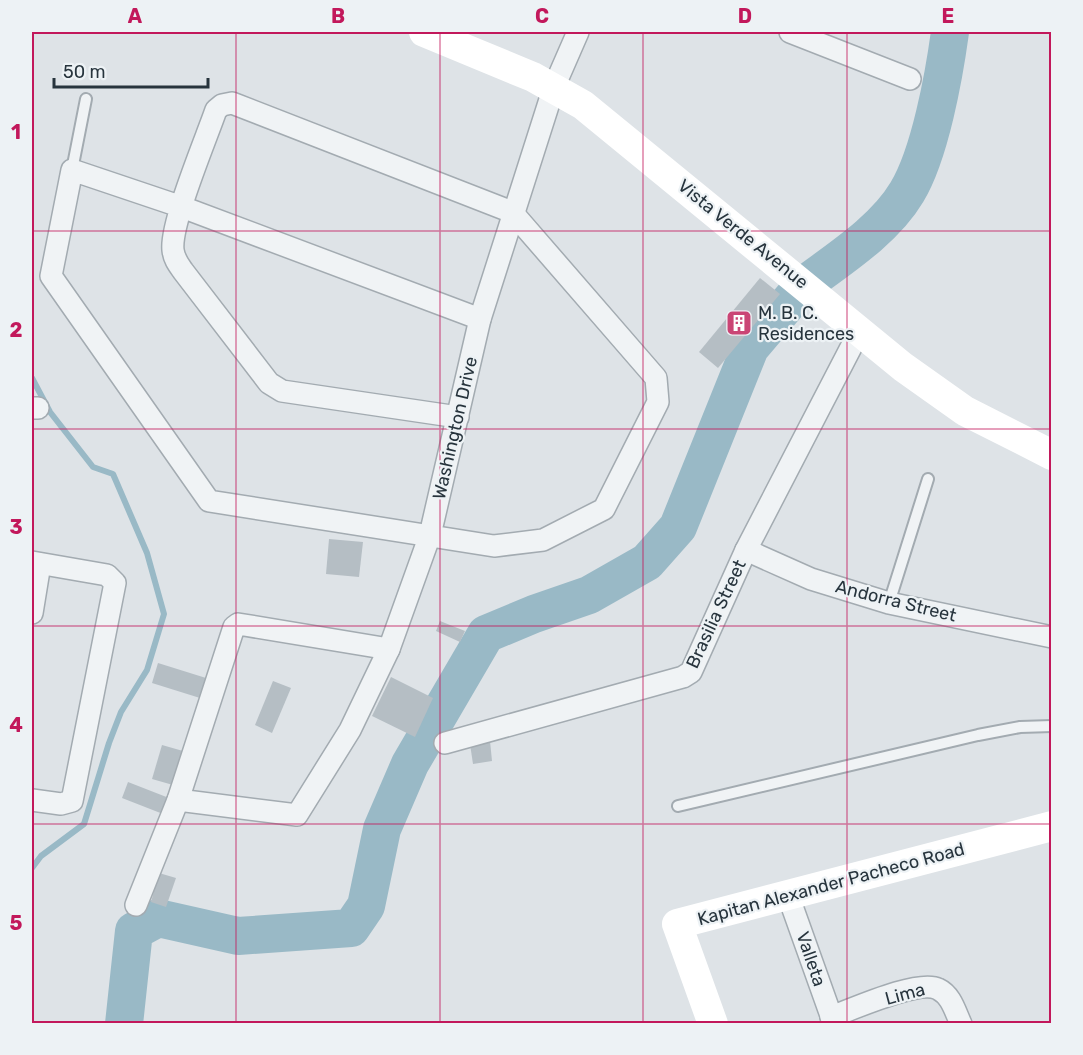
<svg xmlns="http://www.w3.org/2000/svg" width="1083" height="1055" viewBox="0 0 1083 1055" font-family="Rubik,sans-serif">
<rect width="100%" height="100%" fill="#dee3e7"/>
<g fill="none" stroke-linecap="round" stroke-linejoin="round">
<!-- stream -->
<polyline stroke="#99b9c6" stroke-width="6" points="32,378 50,412 93,467 113,474 147,553 164,614 147,670 121,712 109,743 84,824 41,856 32,868"/>
<!-- river -->
<g stroke="#99b9c6" stroke-width="38">
<path d="M808,282C842,257 885,229 907,192C930,154 944,76 950,32"/>
<polyline points="124,1024 134,931 158,918 238,936 351,928 366,906 382,829 410,764 486,634 534,614 589,595 647,562 678,527 750,348 795,295"/>
</g>
</g>
<!-- building -->
<g fill="#b5bec4">
<polygon points="760,278 780,294 718,368 699,352"/>
<polygon points="329,539 363,542 359,577 326,574"/>
<polygon points="440,621 465,631 460,642 436,631"/>
<polygon points="158,663 206,678 200,698 152,683"/>
<polygon points="391,677 433,698 415,737 372,716"/>
<polygon points="273,681 291,688 272,733 255,725"/>
<polygon points="490,741 492,761 473,764 470,744"/>
<polygon points="162,745 183,751 173,785 152,779"/>
<polygon points="128,782 169,798 163,814 122,798"/>
<polygon points="159,873 176,878 166,907 151,902"/>
</g>
<g fill="none" stroke-linecap="round" stroke-linejoin="round">
<!-- lane casing -->
<g stroke="#a3abb1" stroke-width="14">
<g id="lane">
<polyline points="72,170 86,99"/>
<polyline points="889,603 928,479"/>
<polyline points="678,806 978,735 1020,727 1052,726"/>
</g>
</g>
<!-- street casing -->
<g stroke="#a3abb1" stroke-width="24">
<g id="street">
<polyline points="790,32 910,79"/>
<polyline points="32,408 38,408"/>
<path d="M458,417L282,391L269,383L183,271C178,264 174,259 173,250C170,224 206,139 216,110L222,105L232,103L512,212L656,378L658,402L604,509L543,540L494,546L209,501L51,276L72,170L182,207L480,319"/>
<polyline points="746,550 811,579 889,603 1052,637"/>
<polyline points="32,562 107,575 115,583 72,801 61,804 32,800"/>
<polyline points="32,613 40,564"/>
<polyline points="445,743 683,677 691,672 746,550 860,330"/>
<polyline points="178,800 297,815 350,730 389,649 430,535 480,319 554,87 578,32"/>
<polyline points="788,895 834,1024"/>
<polyline points="136,905 178,800 234,627 238,624 389,649"/>
<path d="M831,1017C853,1009 919,979 938,989C951,995 955,1011 961,1024"/>
</g>
</g>
<!-- lane -->
<use href="#lane" stroke="#f0f3f5" stroke-width="10"/>
<!-- street -->
<use href="#street" stroke="#f0f3f5" stroke-width="21"/>
<!-- secondary -->
<g stroke="#fff" stroke-width="30">
<polyline points="424,32 533,77 583,105 903,367 965,411 1052,455"/>
<polyline points="713,1024 677,924 1052,826"/>
</g>
</g>
<!-- grid -->
<path fill="none" stroke="#c2185b" stroke-width="1.5" stroke-opacity="0.55" d="M236,32V1024M440,32V1024M643,32V1024M847,32V1024M32,231H1052M32,429H1052M32,626H1052M32,824H1052"/>
<!-- icons -->
<defs>
<g id="building-square" transform="scale(1.35)"><rect x="-9" y="-9" width="18" height="18" rx="4" fill="#ca4575" stroke="#edf2f5"/><path d="M-4-6H4V6H1V3H-1V6H-4ZM-2.5-4.3h1.7v1.8h-1.7ZM.8-4.3h1.7v1.8H.8ZM-2.5-1h1.7V.8h-1.7ZM.8-1h1.7V.8H.8Z" fill="#fff"/></g>
</defs>
<g fill-rule="evenodd">
<use href="#building-square" x="739" y="323"/>
</g>
<g text-anchor="middle" dominant-baseline="central" stroke-width="4.5" stroke-linejoin="round" paint-order="stroke">
<!-- street labels -->
<g font-size="18" fill="#27343d" stroke="#edf2f5">
<text transform="translate(743 234) rotate(39)">Vista Verde Avenue</text>
<text transform="translate(455 428) rotate(-77)">Washington Drive</text>
<text transform="translate(896 601) rotate(14)">Andorra Street</text>
<text transform="translate(716 614) rotate(-65)">Brasilia Street</text>
<text transform="translate(831 884) rotate(-15)">Kapitan Alexander Pacheco Road</text>
<text transform="translate(811 959) rotate(71)">Valleta</text>
<text transform="translate(905 994) rotate(-15)">Lima</text>
</g>
<!-- poi labels -->
<g font-size="18" fill="#27343d" stroke="#edf2f5" text-anchor="start">
<text x="758" y="313">M. B. C.<tspan x="758" dy="21">Residences</tspan></text>
</g>
</g>
<!-- border -->
<rect width="1083" height="1055" fill="none" stroke="#edf2f5" stroke-width="66"/>
<!-- scale -->
<path d="M54 78v9h154v-9" fill="none" stroke="#27343d" stroke-width="3"/>
<text x="63" y="78" font-size="18" fill="#27343d" stroke="#edf2f5" stroke-width="4.5" paint-order="stroke">50 m</text>
<rect x="33" y="33" width="1017" height="989" fill="none" stroke="#c2185b" stroke-width="2"/>
<g font-size="20" text-anchor="middle" font-weight="bold" fill="#c2185b">
<text x="135" y="23">A</text>
<text x="338" y="23">B</text>
<text x="542" y="23">C</text>
<text x="745" y="23">D</text>
<text x="948" y="23">E</text>
<text x="16" y="139">1</text>
<text x="16" y="337">2</text>
<text x="16" y="534">3</text>
<text x="16" y="732">4</text>
<text x="16" y="930">5</text>
</g>
</svg>
